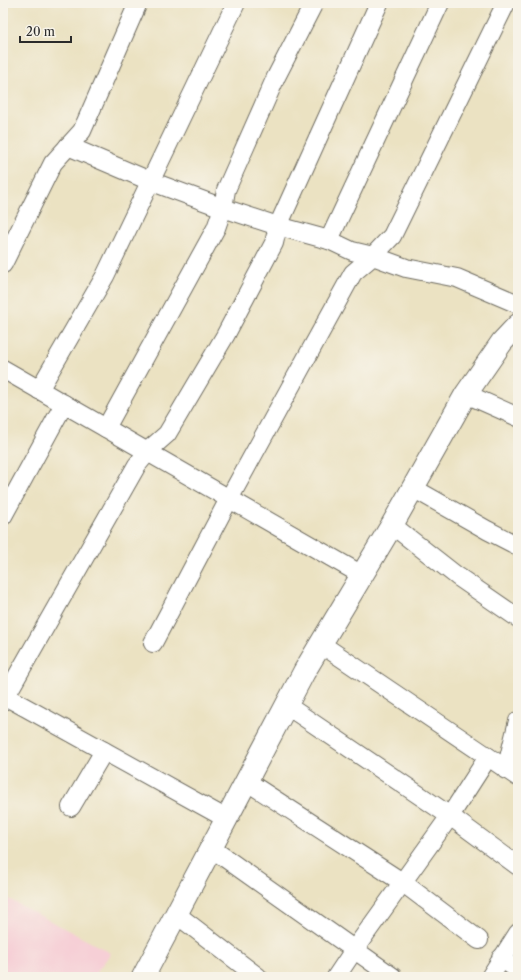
<svg xmlns="http://www.w3.org/2000/svg" width="521" height="980" viewBox="0 0 521 980" font-family="'Libre Caslon Text',serif">
<rect width="100%" height="100%" fill="#f7f3e8"/>
<filter id="ink" filterUnits="userSpaceOnUse"><feTurbulence type="fractalNoise" baseFrequency=".025" numOctaves="2"/><feDisplacementMap in="SourceGraphic" scale="8" xChannelSelector="R" yChannelSelector="G"/><feConvolveMatrix kernelMatrix="1 2 1 2 8 2 1 2 1" color-interpolation-filters="sRGB"/></filter>
<filter id="wash" filterUnits="userSpaceOnUse"><feTurbulence type="fractalNoise" baseFrequency=".012" numOctaves="4" result="noise"/><feDisplacementMap in="SourceGraphic" scale="16" xChannelSelector="R" yChannelSelector="G"/><feGaussianBlur stdDeviation="0.9" result="paint"/><feColorMatrix in="noise" values="0 0 0 0 0 0 0 0 0 0 0 0 0 0 0 0 0 1.4 0 .05"/><feComposite in="paint" operator="in"/></filter>
<g filter="url(#wash)">
<rect width="100%" height="100%" fill="#ebe2c2"/>
<!-- built -->
<polygon fill="#f6cfd6" points="3,896 111,953 93,977 3,977"/>
</g>
<g filter="url(#ink)">
<g fill="none" stroke-linecap="round" stroke-linejoin="round">
<!-- minor casing -->
<g stroke="#6e6b60" stroke-width="20">
<g id="minor">
<polyline points="68,146 150,181 223,208 278,226 329,240 352,251 373,256 406,268 457,278 518,304"/>
<polyline points="329,240 440,3"/>
<polyline points="3,264 53,163 82,131 138,3"/>
<polyline points="3,369 362,575"/>
<polyline points="39,390 105,276 236,3"/>
<polyline points="466,394 518,417"/>
<polyline points="106,428 216,228 223,208 226,190 276,77 314,3"/>
<polyline points="413,488 487,530 518,546"/>
<polyline points="3,516 64,404"/>
<polyline points="392,525 457,576 518,618"/>
<polyline points="153,643 229,499 353,273 373,256 392,236 506,3"/>
<polyline points="321,644 518,777"/>
<polyline points="3,695 227,819"/>
<polyline points="3,701 137,465 151,448 167,434 225,336 274,243 278,226 379,3"/>
<polyline points="286,705 450,816 518,866"/>
<polyline points="506,770 518,721"/>
<polyline points="246,781 402,882 479,940"/>
<polyline points="71,807 104,751"/>
<polyline points="211,848 393,977"/>
<polyline points="176,914 258,977"/>
<polyline points="501,958 518,970"/>
<polyline points="336,977 354,950 450,816 488,757"/>
<polyline points="490,977 518,933"/>
</g>
</g>
<!-- secondary casing -->
<g stroke="#6e6b60" stroke-width="24">
<polyline id="secondary" points="143,977 304,672 392,525 466,394 502,342 518,325"/>
</g>
<!-- minor -->
<use href="#minor" stroke="#fff" stroke-width="18"/>
<!-- secondary -->
<use href="#secondary" stroke="#fff" stroke-width="22"/>
</g>
</g>
<!-- margin -->
<rect width="521" height="980" fill="none" stroke="#f7f3e8" stroke-width="16"/>
<!-- scale -->
<path d="M20 36v6h51v-6" fill="none" stroke="#2b2b2b" stroke-width="2"/>
<text x="26" y="36" font-size="12" fill="#2b2b2b" stroke="#f7f3e8" stroke-width="3" paint-order="stroke">20 m</text>
</svg>
